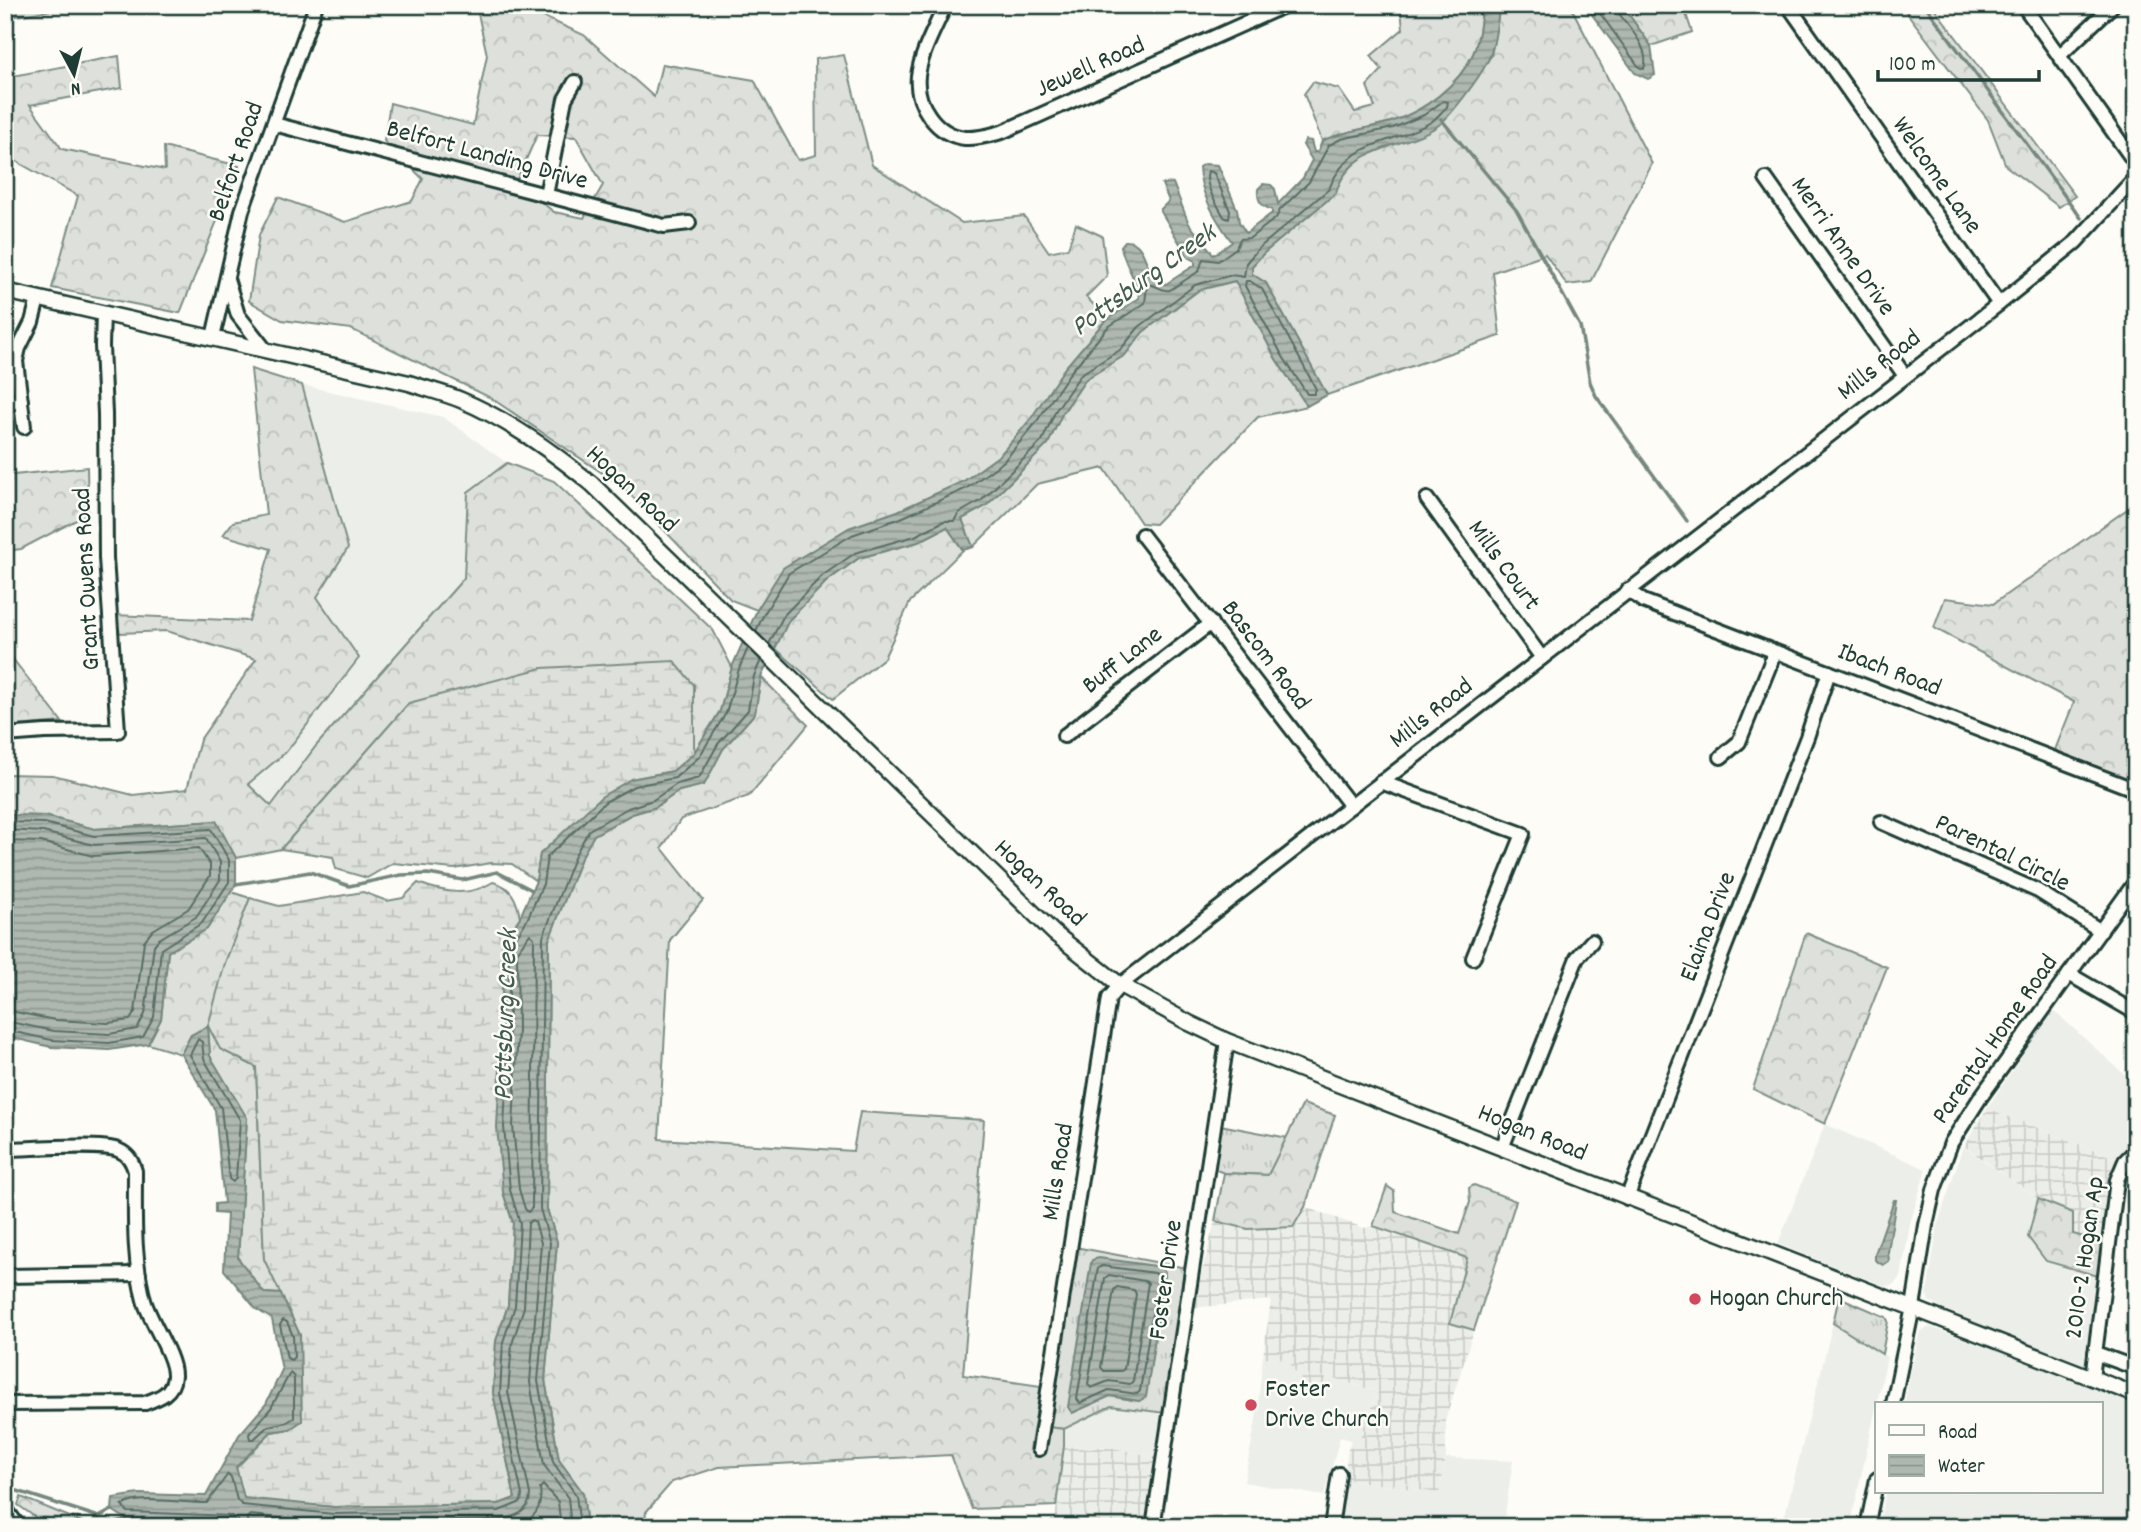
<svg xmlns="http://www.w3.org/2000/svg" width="2141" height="1532" viewBox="0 0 2141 1532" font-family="Dekko,sans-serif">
<defs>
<pattern id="industrial-grid" width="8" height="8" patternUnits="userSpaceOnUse" patternTransform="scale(1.75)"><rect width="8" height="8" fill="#eceee9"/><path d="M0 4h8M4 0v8" fill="none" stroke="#cacdc8"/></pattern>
<pattern id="grass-tufts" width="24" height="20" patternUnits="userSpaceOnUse" patternTransform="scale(1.75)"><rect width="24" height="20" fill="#dde0db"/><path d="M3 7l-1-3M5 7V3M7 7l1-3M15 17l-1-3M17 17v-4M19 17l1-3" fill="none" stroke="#bdc1bd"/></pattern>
<pattern id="forest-crowns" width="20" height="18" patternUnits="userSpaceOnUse" patternTransform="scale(1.75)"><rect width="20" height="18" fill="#dde0db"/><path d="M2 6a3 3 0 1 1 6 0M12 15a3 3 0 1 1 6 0" fill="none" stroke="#bdc1bd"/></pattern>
<pattern id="wetland-marsh" width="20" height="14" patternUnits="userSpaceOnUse" patternTransform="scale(1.75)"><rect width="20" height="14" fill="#dde0db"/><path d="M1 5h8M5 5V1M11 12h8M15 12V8" fill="none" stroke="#bdc1bd"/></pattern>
<pattern id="water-rules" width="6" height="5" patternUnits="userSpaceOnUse" patternTransform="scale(1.75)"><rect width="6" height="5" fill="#aeb8b1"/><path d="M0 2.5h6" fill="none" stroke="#8d9791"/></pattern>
</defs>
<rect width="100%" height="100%" fill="#fdfcf7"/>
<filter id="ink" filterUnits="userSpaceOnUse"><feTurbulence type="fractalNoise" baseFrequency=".0143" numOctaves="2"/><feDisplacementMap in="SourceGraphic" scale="14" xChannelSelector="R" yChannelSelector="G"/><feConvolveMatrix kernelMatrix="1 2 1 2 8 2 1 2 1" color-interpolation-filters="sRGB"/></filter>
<g filter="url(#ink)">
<!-- built -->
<g fill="#eceee9">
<polygon points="302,385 443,417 507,463 468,492 464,578 316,746 272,807 247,785 286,752 317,597 348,548"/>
<polygon points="2053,1010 2136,1085 2136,1139 2117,1159 1987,1108"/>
<polygon points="1825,1124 1926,1169 1910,1224 1901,1277 1893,1285 1885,1286 1778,1244"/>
<polygon points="1963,1146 2038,1199 2028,1237 2046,1261 2098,1276 2088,1368 1939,1307 1929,1301 1927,1294 1938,1224"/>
<polygon points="1833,1323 1887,1357 1850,1527 1782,1527"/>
<polygon points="1930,1327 2136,1401 2136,1527 1878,1527 1886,1492 2101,1492 2101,1404 1904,1404 1919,1334 1921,1331"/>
<polygon points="1263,1357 1287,1358 1316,1401 1327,1376 1378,1392 1356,1447 1348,1448 1351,1440 1340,1437 1324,1496 1244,1482 1256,1420"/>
<polygon points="1111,1406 1165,1413 1157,1457 1103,1446 1090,1449 1064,1446 1064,1429"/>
<polygon points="1446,1458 1513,1461 1503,1527 1336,1527 1344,1479 1439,1493"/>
</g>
<!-- industrial -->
<g fill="url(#industrial-grid)">
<polygon points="1987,1108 2117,1159 2108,1190 2102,1242 2073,1234 2073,1212 2038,1199 1964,1146"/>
<polygon points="1305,1207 1364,1228 1373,1226 1467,1258 1450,1323 1474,1330 1446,1418 1446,1458 1439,1493 1344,1479 1348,1448 1356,1447 1378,1392 1327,1376 1316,1402 1287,1359 1263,1357 1271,1300 1193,1308 1215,1221 1248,1229 1293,1227"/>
<polygon points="1064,1446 1090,1449 1103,1446 1157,1457 1145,1527 1054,1527"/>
</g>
<!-- grass -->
<g fill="url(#grass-tufts)" stroke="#7e8e88" stroke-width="2" fill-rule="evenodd">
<polygon points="1220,1125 1288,1138 1268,1175 1224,1173 1214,1169"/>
<path d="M1075,1247L1187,1268L1165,1413L1111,1406L1064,1429L1048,1427ZM1095,1258L1139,1401L1110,1396L1072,1413Z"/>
<polygon points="1839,1297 1886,1317 1888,1321 1882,1354 1833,1323"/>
</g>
<!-- forest -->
<g fill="url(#forest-crowns)" stroke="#7e8e88" stroke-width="2" fill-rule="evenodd">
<polygon points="5,5 80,5 5,18"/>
<path d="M482,5H517L584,35L654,97L662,64L754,80L798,160L816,155L815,59L844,55L872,165L962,223L1024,216L1049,252L1068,248L1076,224L1102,236L1107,276L1086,297L1101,312L1104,322L1064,369L1030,420L1000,455L964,481L898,511L849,528L784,568L757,610L731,600L623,487L491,398L351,329L282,320L249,301L259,235L278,197L345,222L412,201L423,179L384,141L390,103L473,125L487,55L477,9ZM537,135L576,137L603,185L584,218L554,212L516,182Z"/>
<path d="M1405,5H1483C1480,20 1480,40 1473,54C1458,86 1425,111 1391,122C1368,129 1345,130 1322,141L1304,94L1313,82L1339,89L1355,112L1375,107L1367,86L1382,70L1371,56L1403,29L1401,9Z"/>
<polygon points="1500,5 1570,5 1652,164 1591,282 1567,285 1545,254 1493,272 1500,336 1327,395 1266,283 1252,274 1252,266 1264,253 1336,193 1339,181 1358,159 1436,127 1491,56"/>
<polygon points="1622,5 1683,5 1692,32 1651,46"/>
<polygon points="1901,5 1932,5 2075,196 2059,207 2006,166 1988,120"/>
<polygon points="119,56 122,88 30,105 62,149 165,170 164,147 239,166 180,313 52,288 78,196 5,155 5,62 13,76"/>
<polygon points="1235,281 1276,359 1307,406 1258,417 1155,524 1141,523 1104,468 1037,484 973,547 962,519 986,506 1048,444 1062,414 1086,379 1125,355 1143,332 1199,290"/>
<polygon points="251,369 302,385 348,548 317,597 359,658 286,752 248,784 271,806 316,746 464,578 468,492 507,463 554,481 713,630 732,667 720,711 694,753 694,685 409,703 281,849 236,858 216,821 94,829 45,816 5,815 5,774 53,775 133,795 187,789 200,740 256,659 167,631 120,633 115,615 249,621 271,549 223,535 233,522 266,515"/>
<polygon points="87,467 88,514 21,549 5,551 5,476"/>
<polygon points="2136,503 2136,783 2055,750 2074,702 1934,628 1945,598 1993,604"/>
<polygon points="947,527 963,550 910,602 884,658 833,699 775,648 789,620 827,581 859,558 918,542"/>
<polygon points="5,649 62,722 5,727"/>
<polygon points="761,677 808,725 749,796 681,819 662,848 703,900 670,940 659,1139 853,1151 860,1112 984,1120 963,1375 1041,1386 1030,1450 1046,1453 1048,1427 1064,1429 1064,1446 1056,1506 972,1509 951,1455 719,1467 672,1482 646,1512 644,1527 587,1527 583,1493 559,1460 545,1380 557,1242 547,1209 549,940 581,858 594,834 632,814 656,807 679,791 704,785 723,749 755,713"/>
<polygon points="231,892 250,898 225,963 220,1049 256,1067 264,1259 281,1294 264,1293 238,1258 247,1119 210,1056 208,1027 191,1035 181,1054 148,1044 161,1019 168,952 207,929"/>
<polygon points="1806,933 1887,967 1825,1124 1753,1089"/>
<polygon points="1303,1104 1335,1115 1305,1207 1293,1227 1248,1229 1215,1221 1224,1173 1268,1175"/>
<polygon points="1474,1185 1516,1201 1474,1330 1450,1323 1467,1258 1373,1226 1387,1186 1394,1191 1395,1212 1459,1234 1470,1202 1469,1188"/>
<polygon points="2038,1199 2073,1213 2073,1234 2102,1242 2098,1276 2046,1261 2028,1237"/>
<polygon points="21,1497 94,1527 49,1527 18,1505"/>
<polygon points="126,1519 332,1526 98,1527"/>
</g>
<!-- wetland -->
<g fill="url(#wetland-marsh)" stroke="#7e8e88" stroke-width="2">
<polygon points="674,661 694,685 694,753 673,771 631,779 540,854 536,881 512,864 491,863 454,869 393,863 367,878 336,869 333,857 281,849 409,703 542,668"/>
<path d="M493,882C512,886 517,901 520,917L502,947L503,1192L513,1223L508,1305L496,1341L493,1393L515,1498L499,1504L334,1507L244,1499L236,1468L271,1432L290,1429L300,1335L264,1259L256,1067L220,1049L208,1026L225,963L250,898L279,906L363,892L387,901L403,898L418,883C444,893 469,897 493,882Z"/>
</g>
<!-- water -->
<g fill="url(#water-rules)" stroke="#75877f" stroke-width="2">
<path d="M1483,5H1500C1497,21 1496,38 1491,53C1486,70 1450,118 1436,127C1401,150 1350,144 1336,193L1264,253L1252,266V274L1266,283L1327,395L1307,406L1276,359L1235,281L1199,290L1143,332L1125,355L1086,379L1062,414L1048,444L986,506L962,519L973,547L963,550L947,527L918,542L859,558L827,581L789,620L761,677L755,713L723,749L704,785L679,791L656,807L632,814L594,835L581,858L549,940L547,1209L557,1242L545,1380L559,1460L583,1493L587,1527H331L126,1519L112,1510L113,1498L139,1494L206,1496L239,1435L266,1404L282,1370L272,1319L256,1309L224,1270L227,1214L215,1213V1204L224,1203L215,1110L181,1054L191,1035L208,1026L210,1056L247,1118L238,1258L264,1293L281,1294L300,1335L302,1421L290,1429L271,1432L236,1467L244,1498L334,1507L499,1504L515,1498L493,1393L496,1341L508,1305L513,1223L503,1192L497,1127L502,1030V946L520,917L536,881L540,854L601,797L631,779L673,771L694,753L720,711L732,667L757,610L783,568L849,528L898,511L964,481L1000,455L1030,420L1064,369L1104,322L1139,298C1138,280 1124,265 1121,246L1125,241C1146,240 1144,268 1156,279C1158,282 1163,283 1166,284L1195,265V261L1188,257L1160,210L1169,201L1162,184L1173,183L1189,224L1214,255L1232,242C1216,220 1200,194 1199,167L1204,164L1218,165L1237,209L1239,222L1246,233L1272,213V210C1261,206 1257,201 1258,189L1263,184L1271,185L1275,189L1278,204L1303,178L1312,160L1303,145L1305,140L1311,141L1314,152H1318L1322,141C1345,130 1368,129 1391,122C1424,111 1458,86 1473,54C1480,40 1480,20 1483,5Z"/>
<polygon points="1585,5 1622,5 1651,46 1655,75 1648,79 1635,73"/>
<polygon points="5,815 45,816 95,829 216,821 236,858 236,884 207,929 168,952 161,1019 148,1044 109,1050 51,1047 5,1036"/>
<polygon points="1894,1200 1896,1200 1888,1252 1889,1261 1883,1265 1875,1260 1875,1254"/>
<polygon points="1099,1258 1162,1267 1165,1272 1146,1397 1139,1401 1110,1396 1072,1413 1068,1407 1091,1263 1092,1260"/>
</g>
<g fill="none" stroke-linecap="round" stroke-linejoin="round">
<!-- shore -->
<g stroke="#586e66" stroke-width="2">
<path d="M1594,5L1639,67L1644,69C1651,48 1629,28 1618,12L1617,5"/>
<path d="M1208,171L1214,173L1230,211L1229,219L1224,217C1218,205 1203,185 1208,171Z"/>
<polygon points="1246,281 1250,281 1262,289 1316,389 1314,394 1307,394 1282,355 1245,286"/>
<path d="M756,631L764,614L789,573L852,535L901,518L967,488L1004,461L1035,424L1069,374L1108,327L1145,303L1147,285C1155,283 1161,292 1170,290L1199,271L1203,259L1218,261L1236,248L1240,239L1250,238L1276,218L1280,210L1309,182L1329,145L1341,139L1393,128L1424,115L1443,101L1448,102L1447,107C1442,111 1437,118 1431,122C1392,146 1348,138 1329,189L1259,248L1246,263L1244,277L1232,275L1195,285L1139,327L1120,350L1081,374L1056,410L1042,441L982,500L959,513L954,521H944L915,536L855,553L822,576L784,615L769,644"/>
<polyline points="5,822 44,823 94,836 211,829 229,860 229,882 202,923 161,949 154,1017 143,1037 109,1043 52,1040 5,1030"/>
<polyline points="5,830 43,832 94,845 206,838 220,862 220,880 196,917 159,939 154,945 145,1014 137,1029 109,1034 54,1031 5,1021"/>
<polyline points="5,841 41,842 93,856 199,848 210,865 210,876 188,909 153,930 144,941 135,1012 130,1020 108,1023 55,1020 5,1010"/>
<polygon points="530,934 534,938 532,1208 528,1212 525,1209 519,1189 513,1126 518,1030 517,952"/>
<polygon points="198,1039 202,1042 204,1059 240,1120 236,1178 233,1182 229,1179 221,1108 190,1055"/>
<polygon points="1102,1266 1155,1273 1158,1276 1140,1391 1137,1394 1109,1390 1080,1403 1077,1399 1098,1268"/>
<polygon points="1109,1275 1145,1281 1148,1283 1133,1381 1130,1384 1109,1381 1091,1388 1088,1384 1105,1278"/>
<polygon points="1117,1287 1134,1290 1136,1294 1124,1369 1121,1371 1104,1371 1101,1367 1114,1290"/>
<polygon points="283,1320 287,1322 293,1336 294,1357 291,1360 287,1358 280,1325"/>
<polygon points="290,1373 294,1377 294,1418 287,1422 268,1426 254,1439 250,1439 249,1434 271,1408"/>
<path d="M239,1527L238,1520L232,1516L128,1512L122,1506C138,1494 186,1504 207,1503L228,1474L231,1477L237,1500L242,1505L334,1514L499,1511L521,1502L522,1495L500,1393L503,1342L515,1306L520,1223L510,1190L504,1127L509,1030V948L527,920L543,884L547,857L605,802L634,786L675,778L699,757L726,713L739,669L748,648"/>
<path d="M248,1527L247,1518L250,1515L333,1523L499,1520C514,1517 530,1513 530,1494L508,1392L512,1344L524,1307L528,1223L532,1220L535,1222L541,1243L530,1382L544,1465L568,1498L571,1527"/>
<path d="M514,1527C534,1520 543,1509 540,1488L543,1485L558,1502L561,1527"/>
<polyline points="580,1527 576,1495 553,1462 538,1381 550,1243 540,1209 543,937 575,855 589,830 628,808 653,800 677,784 699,778 718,744 748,710 754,676 761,660"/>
</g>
<!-- stream -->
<g stroke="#75877f" stroke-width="3.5">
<polyline points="1925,5 2081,218"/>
<polyline points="1441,119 1517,211 1580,326 1590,382 1596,396 1687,521"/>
<polyline points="236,884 310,872 349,886 401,875 428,874 463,880 497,872 532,890"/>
<polyline points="5,1487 99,1517 112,1510"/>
</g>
<!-- minor casing -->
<g stroke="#1f3d34" stroke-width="18">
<g id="minor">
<path d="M945,5C936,27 921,52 918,76C915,104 936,135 965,138C978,139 990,135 1002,132L1286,5"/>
<polyline points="1788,5 1999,304"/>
<polyline points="2023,5 2136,164"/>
<polyline points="2059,56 2113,5"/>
<polyline points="274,124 664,226 689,223"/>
<polyline points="1766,179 1905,376"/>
<polyline points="546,195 565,99 575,82"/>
<polyline points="227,279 238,315 264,348"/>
<polyline points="213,337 242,211 316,5"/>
<polyline points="5,403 21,401"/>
<polyline points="24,427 16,361 19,348 32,322 38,299"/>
<polyline points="1427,499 1542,658"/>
<polyline points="1142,535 1351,806"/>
<polyline points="1628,590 1643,601 2136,790"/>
<polyline points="5,735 45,732 118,731 106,558 105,414 102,346 103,313"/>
<polyline points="1064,736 1211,623"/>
<polyline points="1721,757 1739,742 1775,652"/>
<polyline points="1381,782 1523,834 1473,958"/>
<polyline points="1881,822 2038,891 2101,931"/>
<polyline points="2069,974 2136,1013"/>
<polyline points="1502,1148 1577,958 1592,941"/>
<path d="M5,1149C30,1149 99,1143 118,1150C128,1154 132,1161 135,1171C135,1215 133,1258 144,1300C150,1322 175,1356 174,1376C173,1393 159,1398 145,1403L5,1404"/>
<polyline points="1627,1198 1807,737 1829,672"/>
<polyline points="5,1276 139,1274"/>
<polyline points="2095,1353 2136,1368"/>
<polyline points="2092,1378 2117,1180 2125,1161 2136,1150"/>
<polyline points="1893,1404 1913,1307 1926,1225 1934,1190 1951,1143 1980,1098 2136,881"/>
<polyline points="1039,1449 1109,998 1120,985 1999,304 2076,242 2136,177"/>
<polyline points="5,1508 19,1527"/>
<polyline points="1153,1527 1227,1041"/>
<polyline points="1331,1527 1339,1474"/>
<polyline points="1867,1527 1877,1479"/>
</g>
</g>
<!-- major casing -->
<g stroke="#1f3d34" stroke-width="19">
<path id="major" d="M5,291L409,383C426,389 444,393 461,400C509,420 552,451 592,484L1054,933L1120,985L1189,1023L1227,1041C1530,1160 1833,1276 2136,1395"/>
</g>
<!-- minor -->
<use href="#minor" stroke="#fdfcf7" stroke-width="12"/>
<!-- major -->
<use href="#major" stroke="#fdfcf7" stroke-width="14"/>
</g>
</g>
<!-- markers -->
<g fill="#d1495b" stroke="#fdfcf7" stroke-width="2.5">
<circle cx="1695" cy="1299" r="7"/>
<circle cx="1251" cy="1405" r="7"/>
</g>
<g text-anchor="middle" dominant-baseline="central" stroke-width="5" stroke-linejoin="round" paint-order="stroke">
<!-- street labels -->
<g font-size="26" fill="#1f3d34" stroke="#fdfcf7">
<text transform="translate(1091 68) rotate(-24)">Jewell Road</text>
<text transform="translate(487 156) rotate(15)">Belfort Landing Drive</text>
<text transform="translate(237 162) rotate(-71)">Belfort Road</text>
<text transform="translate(1936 176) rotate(55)">Welcome Lane</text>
<text transform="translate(1842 247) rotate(55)">Merri Anne Drive</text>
<text transform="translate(1880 366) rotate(-38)">Mills Road</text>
<text transform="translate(631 490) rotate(43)">Hogan Road</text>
<text transform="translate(1503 566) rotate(54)">Mills Court</text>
<text transform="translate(88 579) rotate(-93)">Grant Owens Road</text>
<text transform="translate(1265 656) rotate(53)">Bascom Road</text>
<text transform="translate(1123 661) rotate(-38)">Buff Lane</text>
<text transform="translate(1889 671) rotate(21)">Ibach Road</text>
<text transform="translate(1432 714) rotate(-38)">Mills Road</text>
<text transform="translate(2002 854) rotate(26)">Parental Circle</text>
<text transform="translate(1039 884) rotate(43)">Hogan Road</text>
<text transform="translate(1709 927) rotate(-69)">Elaina Drive</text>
<text transform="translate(1996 1040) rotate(-55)">Parental Home Road</text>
<text transform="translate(1532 1134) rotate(22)">Hogan Road</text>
<text transform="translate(1059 1172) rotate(-81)">Mills Road</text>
<text transform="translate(2086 1258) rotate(-82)">2010-2 Hogan Ap</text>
<text transform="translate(1167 1280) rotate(-82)">Foster Drive</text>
</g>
<!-- poi labels -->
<g font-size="26" fill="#1f3d34" stroke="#fdfcf7" text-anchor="start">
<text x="1709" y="1299">Hogan Church</text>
<text x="1265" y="1390">Foster<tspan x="1265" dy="30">Drive Church</tspan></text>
</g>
<!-- water labels -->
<g font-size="28" font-style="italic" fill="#435c53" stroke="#fdfcf7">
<text transform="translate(1145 282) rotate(-36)">Pottsburg Creek</text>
<text transform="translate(508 1015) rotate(-88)">Pottsburg Creek</text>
</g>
</g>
<!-- margin -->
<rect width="2141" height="1532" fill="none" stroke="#fdfcf7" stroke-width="28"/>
<rect x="14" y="14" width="2113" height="1504" fill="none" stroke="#1f3d34" stroke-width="2.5" filter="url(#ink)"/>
<!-- legend -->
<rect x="1875" y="1402" width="228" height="91" fill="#fdfcf7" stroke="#a4b0a9" stroke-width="2"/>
<rect x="1889" y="1425" width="35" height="10" fill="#fdfcf7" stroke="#a4b0a9" stroke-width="2"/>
<text x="1938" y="1438" font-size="21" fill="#1f3d34">Road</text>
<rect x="1889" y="1455" width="35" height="21" fill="url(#water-rules)" stroke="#a4b0a9" stroke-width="2"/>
<text x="1938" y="1472" font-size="21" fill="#1f3d34">Water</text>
<!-- north arrow -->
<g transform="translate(74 74) rotate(173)" stroke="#fdfcf7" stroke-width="5" paint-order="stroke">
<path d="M0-5L12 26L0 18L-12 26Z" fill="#1f3d34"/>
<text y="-10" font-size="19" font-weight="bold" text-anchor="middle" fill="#1f3d34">N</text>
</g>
<!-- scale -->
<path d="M1878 70v10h161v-10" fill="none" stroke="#1f3d34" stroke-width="3.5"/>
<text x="1889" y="70" font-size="21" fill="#1f3d34" stroke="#fdfcf7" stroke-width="5" paint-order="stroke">100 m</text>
</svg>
